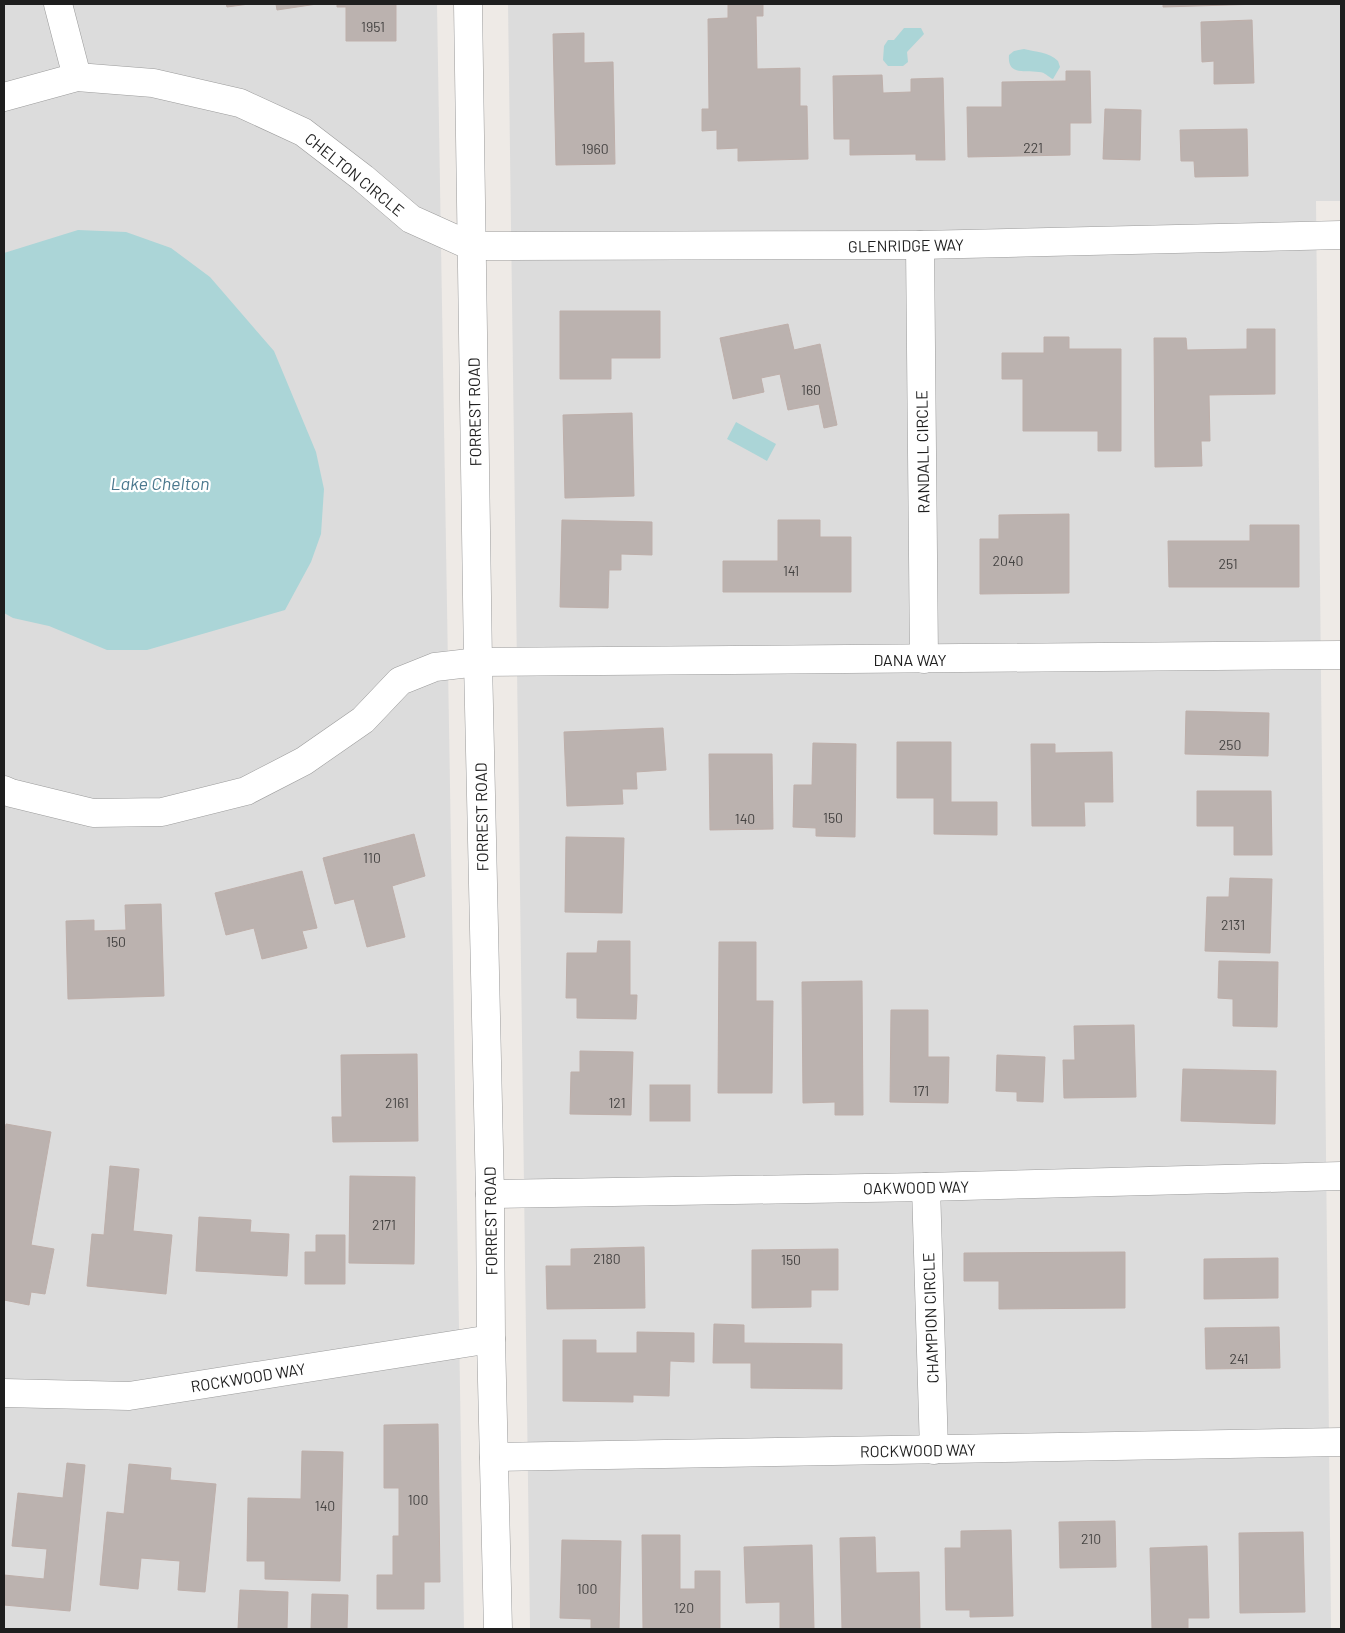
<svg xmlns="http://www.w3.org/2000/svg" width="1345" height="1633" viewBox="0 0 1345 1633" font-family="Barlow,sans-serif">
<rect width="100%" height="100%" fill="#eeeae6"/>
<!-- residential -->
<g fill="#dcdcdc">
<polygon points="4,4 437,4 464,1629 4,1629"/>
<polygon points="508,4 1341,4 1341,201 1316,201 1331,1629 530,1629"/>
</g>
<!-- water -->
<g fill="#abd5d7">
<polygon points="904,28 921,28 924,34 907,52 908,62 903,66 888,66 883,60 884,46 888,40 894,40"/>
<path d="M1024,49C1036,52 1049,52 1058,61L1060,67L1053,79C1048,77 1045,72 1039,72C1025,70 1007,76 1009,55L1014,51Z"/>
<polygon points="78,230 126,232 171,248 210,277 274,351 316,452 324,489 321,534 311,562 285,610 147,650 107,650 49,626 13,618 4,613 4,253"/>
<polygon points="736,422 776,444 767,461 727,439"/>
</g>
<!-- building -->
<g fill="#bbb2af" stroke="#beafaa">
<polygon points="226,4 249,4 227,7"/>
<polygon points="276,4 317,4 277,10"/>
<polygon points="337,4 396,4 396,41 346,41 346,7 337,7"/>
<polygon points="728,4 763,4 763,16 756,16 757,69 800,68 800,106 807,106 808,159 738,161 738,148 717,149 717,130 702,131 702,109 709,109 708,19 728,18"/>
<polygon points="1163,4 1261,4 1163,7"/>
<polygon points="1252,20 1254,83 1214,84 1214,61 1202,62 1201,22"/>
<polygon points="584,33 584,63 613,62 615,164 556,165 553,34"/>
<polygon points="1066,71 1090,71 1091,123 1070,123 1070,155 968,157 967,107 1002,107 1002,82 1066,81"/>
<polygon points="882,75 883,93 911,92 911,79 943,78 945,160 916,160 916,154 850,155 850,139 834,139 833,76"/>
<polygon points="1105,109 1141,110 1140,160 1103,159"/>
<polygon points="1247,129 1248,176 1195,177 1194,161 1181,161 1180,130"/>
<polygon points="560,311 660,311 660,358 611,358 611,379 560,379"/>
<polygon points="788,324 794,350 820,344 837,425 824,428 819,404 788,410 780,374 761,378 764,392 733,399 720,338"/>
<polygon points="1247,329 1275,329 1275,394 1209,395 1210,441 1201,441 1202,466 1155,467 1154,338 1186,338 1187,350 1247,349"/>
<polygon points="1044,337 1069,337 1069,349 1121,349 1121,451 1098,451 1098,431 1023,431 1023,379 1002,379 1002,353 1044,353"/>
<polygon points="632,413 634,496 565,498 563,415"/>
<polygon points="1069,514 1069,593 980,594 980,539 999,539 999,515"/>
<polygon points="562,520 652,522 652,555 621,554 621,570 609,570 608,608 560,607"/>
<polygon points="778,520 820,520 820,537 851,537 851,592 723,592 723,561 778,561"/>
<polygon points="1250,525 1299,525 1299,587 1169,587 1168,541 1250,541"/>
<polygon points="1186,711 1269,713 1268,756 1185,754"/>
<polygon points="663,728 666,770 636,772 637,789 622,789 623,804 567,806 564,732"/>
<polygon points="897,742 951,742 951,802 997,802 997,835 934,834 934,798 897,798"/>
<polygon points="813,743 856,744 855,837 816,836 816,828 793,827 794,785 812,785"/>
<polygon points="1031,744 1055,744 1055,753 1112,752 1113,802 1084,802 1085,826 1032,826"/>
<polygon points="709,754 772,754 773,829 710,830"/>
<polygon points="1197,791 1271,791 1272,855 1234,855 1234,826 1197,826"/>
<polygon points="414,834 425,876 392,886 405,937 367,947 354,899 335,904 323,858"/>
<polygon points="566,837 624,838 622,913 565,912"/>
<polygon points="302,871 317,928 302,931 307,948 262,959 254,928 226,935 215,893"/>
<polygon points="1230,878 1272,879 1270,953 1205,951 1207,897 1229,897"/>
<polygon points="161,904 164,996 68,999 66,921 94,920 94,931 126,930 125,905"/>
<polygon points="598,941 630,941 630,995 637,995 636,1019 577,1018 577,998 566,998 567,953 597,953"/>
<polygon points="719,942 756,942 756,1001 773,1001 772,1093 718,1093"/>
<polygon points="1219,961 1278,962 1277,1027 1233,1026 1233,999 1218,998"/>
<polygon points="862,981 863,1115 835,1115 835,1102 803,1103 802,982"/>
<polygon points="891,1010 928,1010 928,1057 949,1057 948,1103 890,1102"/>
<polygon points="1134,1025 1136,1097 1064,1098 1063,1060 1075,1060 1074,1026"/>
<polygon points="580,1051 633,1052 631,1115 570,1114 571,1072 580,1072"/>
<polygon points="417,1054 418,1141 333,1142 332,1117 342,1117 341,1055"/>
<polygon points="997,1055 1045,1057 1043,1102 1017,1101 1017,1092 996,1091"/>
<polygon points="1183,1069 1276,1071 1275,1124 1181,1121"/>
<rect x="650" y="1085" width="40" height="36"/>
<polygon points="6,1124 51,1132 31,1245 54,1249 45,1294 31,1292 29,1305 4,1300 4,1135"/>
<polygon points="110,1166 139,1169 133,1231 172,1235 166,1294 87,1286 92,1234 104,1235"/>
<polygon points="350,1176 415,1177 414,1264 349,1263"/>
<polygon points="199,1217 251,1220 250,1232 289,1234 287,1276 196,1271"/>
<polygon points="316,1235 345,1235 345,1284 305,1284 305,1252 316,1252"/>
<polygon points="644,1247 645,1308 547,1309 546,1266 571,1266 571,1249"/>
<polygon points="838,1249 838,1290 811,1290 811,1307 752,1308 752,1250"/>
<polygon points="1125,1252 1125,1308 999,1309 999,1281 964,1281 964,1253"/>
<polygon points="1278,1258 1278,1298 1204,1299 1204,1259"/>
<polygon points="714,1324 744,1325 744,1343 842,1344 842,1389 751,1388 751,1363 713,1363"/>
<polygon points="1279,1327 1280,1368 1206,1369 1205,1328"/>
<polygon points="637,1332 694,1333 694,1362 670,1361 669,1396 633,1395 633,1402 563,1401 563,1340 596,1340 596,1353 637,1353"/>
<polygon points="438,1424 440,1582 424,1582 424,1609 377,1609 377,1575 393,1575 393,1536 399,1536 399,1488 384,1488 384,1425"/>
<polygon points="302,1451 343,1452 340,1581 265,1579 265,1561 247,1561 248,1498 301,1499"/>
<polygon points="67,1463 85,1465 70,1611 4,1605 4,1575 44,1579 47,1549 12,1546 18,1493 63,1498"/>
<polygon points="129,1464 171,1468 170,1480 216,1484 205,1592 178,1590 180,1561 141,1558 138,1589 100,1585 107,1512 124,1514"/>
<polygon points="1115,1521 1116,1567 1060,1568 1059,1522"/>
<polygon points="1011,1530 1013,1616 970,1617 970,1610 946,1610 945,1548 961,1548 961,1531"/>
<polygon points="1303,1532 1305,1612 1240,1613 1239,1533"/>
<polygon points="642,1535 680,1535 680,1589 695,1589 695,1571 720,1571 720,1629 643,1629"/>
<polygon points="875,1537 876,1573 919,1572 920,1629 842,1629 840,1538"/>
<polygon points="562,1540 621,1541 619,1629 591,1629 591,1619 560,1618"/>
<polygon points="812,1545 814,1629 780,1629 780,1602 746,1603 744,1547"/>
<polygon points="1207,1546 1209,1618 1188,1618 1188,1629 1152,1629 1150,1548"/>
<polygon points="240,1590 288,1592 287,1629 238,1629"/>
<polygon points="312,1594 348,1595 347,1629 311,1629"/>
</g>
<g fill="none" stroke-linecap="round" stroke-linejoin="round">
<!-- minor casing -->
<g stroke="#9b9b9b" stroke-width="29">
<g id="minor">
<polyline points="58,4 77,77"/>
<polyline points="468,4 478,662 490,1194 491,1339 498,1629"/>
<polyline points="4,97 77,77 153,83 240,103 303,132 363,178 411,219 471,246 920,245 1341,235"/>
<polyline points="920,245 924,659"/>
<polyline points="4,790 11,793 93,813 162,812 246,791 304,761 363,720 400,681 435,667 478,662 1341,655"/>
<polyline points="926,1187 934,1450"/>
<polyline points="490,1194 926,1187 1341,1176"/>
<polyline points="4,1393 129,1396 491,1339"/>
<polyline points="494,1457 1341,1442"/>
</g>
</g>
<!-- minor -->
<use href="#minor" stroke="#fff" stroke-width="28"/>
</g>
<g text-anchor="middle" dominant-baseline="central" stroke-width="4.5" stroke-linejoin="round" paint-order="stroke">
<!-- number labels -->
<g font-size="14" fill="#454342">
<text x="373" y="26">1951</text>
<text x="1033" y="147">221</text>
<text x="595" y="148">1960</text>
<text x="811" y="389">160</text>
<text x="1008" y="560">2040</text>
<text x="1228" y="563">251</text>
<text x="791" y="570">141</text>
<text x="1230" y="744">250</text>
<text x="833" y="817">150</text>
<text x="745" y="818">140</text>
<text x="372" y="857">110</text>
<text x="1233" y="924">2131</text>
<text x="116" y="941">150</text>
<text x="921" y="1090">171</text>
<text x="397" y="1102">2161</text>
<text x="617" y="1102">121</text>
<text x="384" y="1224">2171</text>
<text x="607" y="1258">2180</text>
<text x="791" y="1259">150</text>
<text x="1239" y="1358">241</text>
<text x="418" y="1499">100</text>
<text x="325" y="1505">140</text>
<text x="1091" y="1538">210</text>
<text x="587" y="1588">100</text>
<text x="684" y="1607">120</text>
</g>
<!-- street labels -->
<g font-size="16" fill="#1e1e1e" stroke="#fff">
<text transform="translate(355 174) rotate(39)">CHELTON CIRCLE</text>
<text transform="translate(906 245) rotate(-1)">GLENRIDGE WAY</text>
<text transform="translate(474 412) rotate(-91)">FORREST ROAD</text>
<text transform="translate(922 452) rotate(-91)">RANDALL CIRCLE</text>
<text x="910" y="659">DANA WAY</text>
<text transform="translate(481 817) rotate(-91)">FORREST ROAD</text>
<text transform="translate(916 1187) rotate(-1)">OAKWOOD WAY</text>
<text transform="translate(490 1221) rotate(-91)">FORREST ROAD</text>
<text transform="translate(930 1318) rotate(-92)">CHAMPION CIRCLE</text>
<text transform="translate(248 1377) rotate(-9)">ROCKWOOD WAY</text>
<text transform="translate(918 1450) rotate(-1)">ROCKWOOD WAY</text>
</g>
<!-- water labels -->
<g font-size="18" font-style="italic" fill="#4b788e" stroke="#fff">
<text x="160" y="483">Lake Chelton</text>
</g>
</g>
<!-- border -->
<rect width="1345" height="1633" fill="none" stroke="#1e1e1e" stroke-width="10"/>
</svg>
